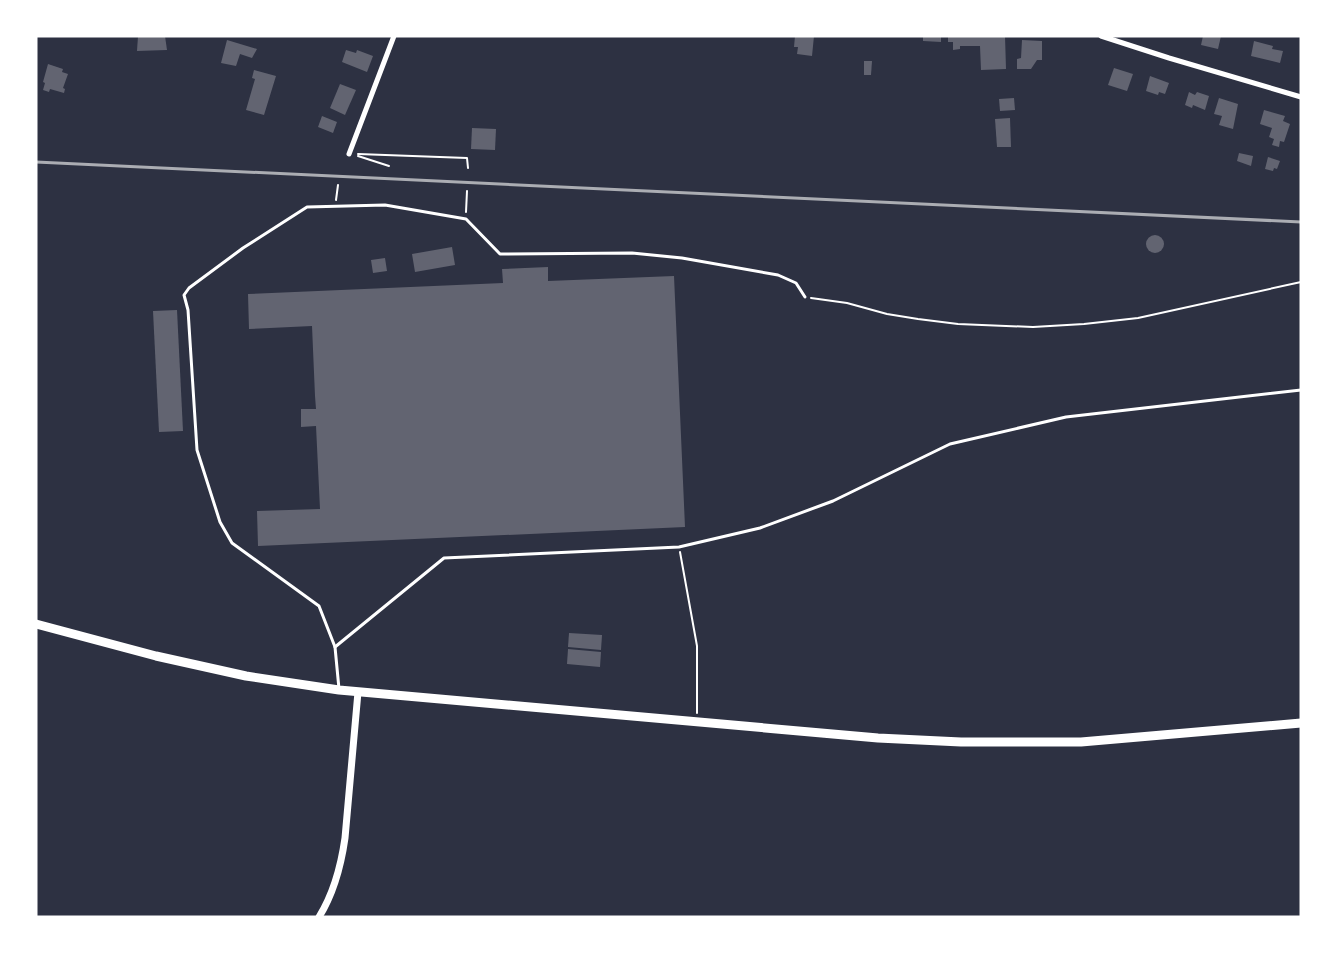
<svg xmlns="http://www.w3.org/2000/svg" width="1337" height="953" viewBox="0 0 1337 953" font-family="Arial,sans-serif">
<rect width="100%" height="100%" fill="#2d3142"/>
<!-- building -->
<g fill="#626471">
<polygon points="138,36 165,36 167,50 137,51"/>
<polygon points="795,36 814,36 812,56 797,54 798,47 794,47"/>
<polygon points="923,36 941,36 941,42 923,41"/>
<polygon points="948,36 1005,36 1006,69 981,70 980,46 960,46 960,49 953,50 953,42 948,42"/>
<polygon points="1203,36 1221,36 1218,49 1201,45"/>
<polygon points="227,40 257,49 252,58 240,54 236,66 221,63"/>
<polygon points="1022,40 1042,41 1042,60 1037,60 1031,69 1017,69 1017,59 1021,58"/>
<polygon points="1254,41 1273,46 1272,49 1283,51 1280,63 1251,56"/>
<polygon points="346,50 356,53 357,50 373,56 367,72 342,62"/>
<polygon points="864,61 872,61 871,75 864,75"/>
<polygon points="48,64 63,69 62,72 68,74 63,88 65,89 64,93 50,89 49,92 43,90 45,83 43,82"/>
<polygon points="1114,68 1133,74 1127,91 1108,85"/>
<polygon points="254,70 276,76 264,115 246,110 255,79 252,78"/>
<polygon points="1150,76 1169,83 1165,94 1159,92 1158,95 1146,91"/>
<polygon points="340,84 356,90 345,115 330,108"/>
<polygon points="1189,92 1195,95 1197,92 1209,96 1205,110 1193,105 1192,108 1185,105"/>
<polygon points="1014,98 1015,110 1000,111 999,99"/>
<polygon points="1219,98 1238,104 1233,129 1219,125 1222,116 1214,114"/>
<polygon points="1264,110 1285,116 1283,121 1290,124 1284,142 1280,141 1279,147 1272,145 1274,139 1269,137 1272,128 1260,124"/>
<polygon points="322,116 337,122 333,133 318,127"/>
<polygon points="1010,118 1011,147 997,147 995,119"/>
<polygon points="472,128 496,129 495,150 471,149"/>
<polygon points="1239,153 1253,156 1251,166 1237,161"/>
<polygon points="1268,157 1280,161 1277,169 1274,168 1273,171 1265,169"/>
<circle cx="1155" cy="244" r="9"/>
<polygon points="452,247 455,265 415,272 412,254"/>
<polygon points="385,258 387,271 373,273 371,260"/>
<polygon points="548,267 548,281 674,276 685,527 258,546 257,511 320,509 316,426 301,427 301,409 316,409 315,396 312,326 249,329 248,294 503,283 502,269"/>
<polygon points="177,310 183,431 159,432 153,311"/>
<polygon points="569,633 602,635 601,650 568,647"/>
<polygon points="568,649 601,652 600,667 567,664"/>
</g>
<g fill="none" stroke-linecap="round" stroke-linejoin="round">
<!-- path -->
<g stroke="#fff" stroke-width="2">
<polyline points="358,154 467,158 468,168"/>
<polyline points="358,156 389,166"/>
<polyline points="336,200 338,185"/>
<polyline points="466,212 467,191"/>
<polyline points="811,298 847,303 887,314 918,319 958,324 1033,327 1084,324 1138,318 1301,282"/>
<polyline points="680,552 697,646 697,713"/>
</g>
<!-- service -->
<g stroke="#fff" stroke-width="3">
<polyline points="335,647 444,558 679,547 760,528 833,501 950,444 1066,417 1301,390"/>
<polyline points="339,689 335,647 319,606 232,543 220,522 197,450 188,310 184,295 189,288 243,248 307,207 385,205 466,219 500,254 632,253 682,258 778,275 796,283 805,297"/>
</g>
<!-- minor -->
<g stroke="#fff" stroke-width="5">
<polyline points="1101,36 1169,58 1301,97"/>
<polyline points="349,154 394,36"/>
</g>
<!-- tertiary -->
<path stroke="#fff" stroke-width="7" d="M319,917C334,893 341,866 345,838L358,692"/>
<!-- primary -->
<polyline stroke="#fff" stroke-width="9" points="36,624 156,656 246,676 339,690 878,738 961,742 1081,742 1301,723"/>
<!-- rail -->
<polyline stroke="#abadb3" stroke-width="3" points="36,162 1301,222"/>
</g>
<!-- border -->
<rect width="1337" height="953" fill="none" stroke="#ffffff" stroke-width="75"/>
</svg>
